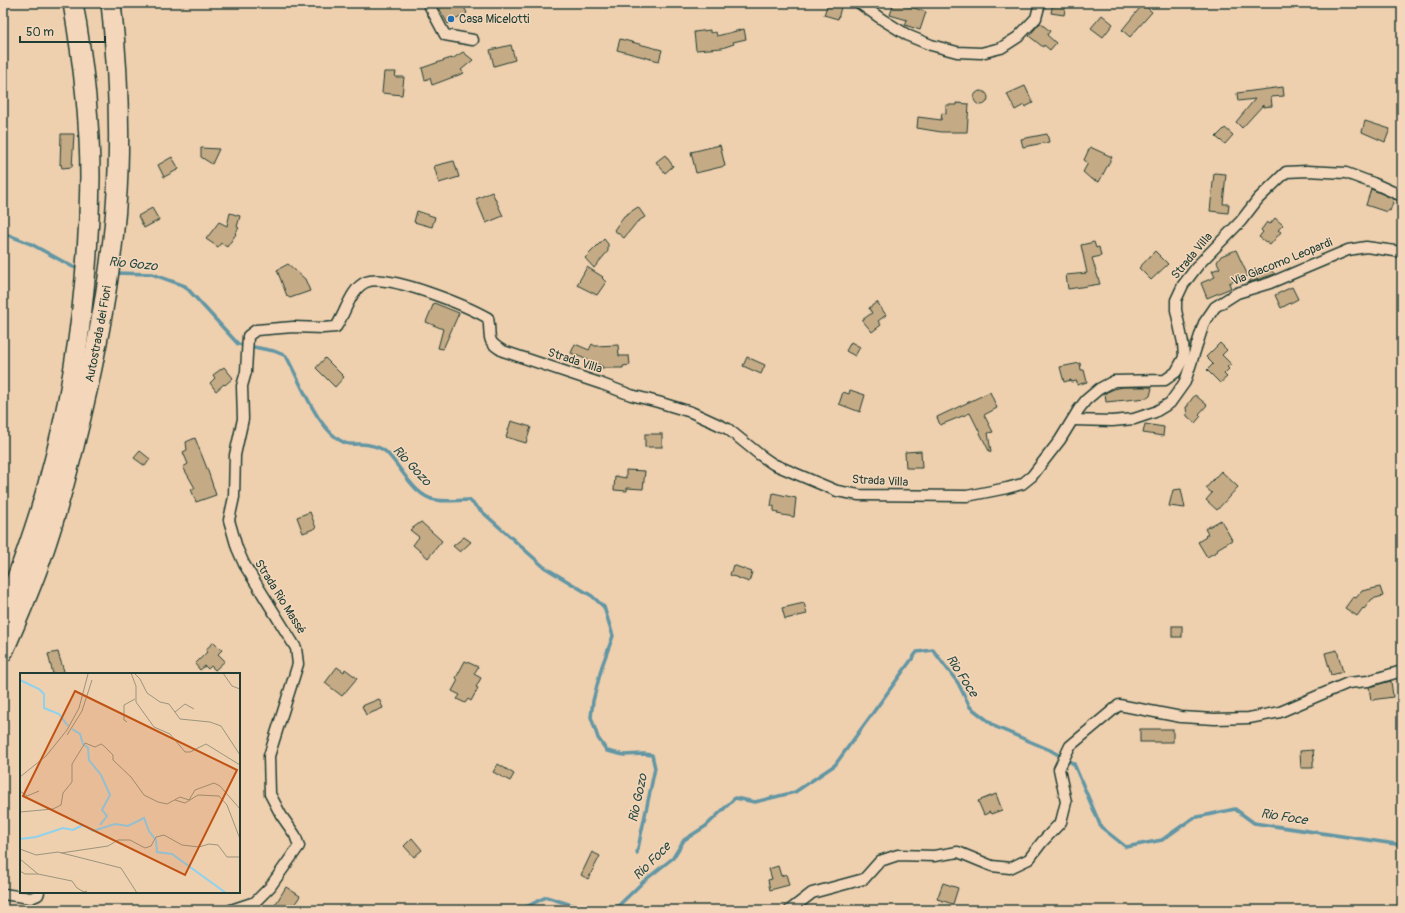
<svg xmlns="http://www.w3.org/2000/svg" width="1405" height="913" viewBox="0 0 1405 913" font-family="Pangolin,sans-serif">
<rect width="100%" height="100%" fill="#eecfae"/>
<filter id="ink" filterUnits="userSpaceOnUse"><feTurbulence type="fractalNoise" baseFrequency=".025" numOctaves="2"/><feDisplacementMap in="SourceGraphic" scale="8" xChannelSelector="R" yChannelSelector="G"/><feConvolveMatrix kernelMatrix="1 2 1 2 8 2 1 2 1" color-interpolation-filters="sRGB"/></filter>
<g filter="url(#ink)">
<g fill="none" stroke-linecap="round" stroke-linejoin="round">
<!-- stream -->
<g stroke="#6296a4" stroke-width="3.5">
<polyline points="3,233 31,244 73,267 80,268"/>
<path d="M114,273L152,274L185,286L238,344L274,351L286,356C301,382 317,431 345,443C350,445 356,444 360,444C368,444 381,447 386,452C401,466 414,497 436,500C446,502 459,500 469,500L544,567L592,596L604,607L613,636L602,666L593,701L591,717L598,738L607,751L624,755L644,754L652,755L655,768L637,853"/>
<polyline points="520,910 546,897 588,910"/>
<polyline points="614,910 644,881 673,858 684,840 706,826 735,798 755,802 795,792 835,765 917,652 933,650 958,683 970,707 996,727 1050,750 1074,764 1101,827 1126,847 1162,840 1193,818 1235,809 1254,823 1402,845"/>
</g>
</g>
<!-- building -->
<g fill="#c5ab85" stroke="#1f3d34">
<polygon points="436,3 462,3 467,13 448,24"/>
<polygon points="828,3 842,3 838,19 824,15"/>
<polygon points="894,3 900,3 926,12 920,30 905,25 907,20 890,15"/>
<polygon points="1053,3 1066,3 1064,15 1051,13"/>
<polygon points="1143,4 1152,12 1130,37 1122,30"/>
<polygon points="1102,15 1113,24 1103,37 1091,28"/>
<polygon points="1040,23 1050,31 1047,35 1056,43 1050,50 1044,45 1043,47 1029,36"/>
<polygon points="744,29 746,39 733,42 734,44 722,48 696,50 694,32 710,30 710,33 716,32 717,36"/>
<polygon points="620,39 662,50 659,61 617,50"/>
<polygon points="511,45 515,60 494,66 490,50"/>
<polygon points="463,52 473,60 461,70 464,73 432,85 430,78 425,80 422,68 451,58 452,59"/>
<polygon points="384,72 396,72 395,77 404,77 402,95 382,93"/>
<polygon points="1025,86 1033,103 1025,107 1024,105 1015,110 1007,94"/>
<polygon points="1283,87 1284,96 1271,97 1272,106 1263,107 1263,105 1242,128 1236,122 1255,99 1238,101 1237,93"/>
<circle cx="981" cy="98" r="7"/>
<polygon points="956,103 969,104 967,132 941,132 917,128 918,117 941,120 942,113 946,114 946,105 956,105"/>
<polygon points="1365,121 1390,129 1385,142 1362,132"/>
<polygon points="1225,128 1233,135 1225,144 1216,137"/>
<polygon points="61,134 74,134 72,167 62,168 61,164 60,165"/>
<polygon points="1047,134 1049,142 1023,147 1021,139"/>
<polygon points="720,145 725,166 696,173 691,152"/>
<polygon points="1090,147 1112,157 1099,182 1091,179 1083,172 1088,163 1084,160"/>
<polygon points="201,148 219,149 212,164 201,157"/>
<polygon points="665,155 673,166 665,173 656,162"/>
<polygon points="172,157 179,169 164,177 158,165"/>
<polygon points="454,161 459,177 439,183 434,166"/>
<polygon points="1214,173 1226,174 1223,204 1229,204 1228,213 1210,211"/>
<polygon points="1371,189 1394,199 1390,211 1387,210 1387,212 1366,205"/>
<polygon points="492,192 503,216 486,223 476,199"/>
<polygon points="638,207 645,217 637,222 624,238 614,230 624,216"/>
<polygon points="152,208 159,220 144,228 138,216"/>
<polygon points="417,211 435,217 432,227 414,222"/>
<polygon points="230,213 240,216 237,227 239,228 235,233 236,234 227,247 221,243 218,247 206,239 219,222 227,226"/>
<polygon points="1275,218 1283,225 1278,230 1281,232 1270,245 1259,237 1263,232 1261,230 1267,222 1270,224"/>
<polygon points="604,239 608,244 608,251 594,268 585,258"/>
<polygon points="1094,242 1096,248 1099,247 1101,256 1092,258 1100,284 1068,289 1066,275 1087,273 1081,245"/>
<polygon points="1236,250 1248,276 1229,283 1231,288 1207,298 1201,283 1215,277 1212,271 1220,268 1217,262 1221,256"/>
<polygon points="1155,251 1168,264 1151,280 1139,268"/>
<polygon points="288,264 305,279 310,291 290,298 287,296 277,270"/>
<polygon points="587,267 603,277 602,278 606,282 597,295 577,285"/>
<polygon points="1267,267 1275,274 1247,283"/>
<polygon points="1292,287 1298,299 1281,308 1275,295"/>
<polygon points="877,302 886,315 878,321 881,325 872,332 862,320 872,313 869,308"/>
<polygon points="434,303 459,313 443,349 438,348 443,329 426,322"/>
<polygon points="851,342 860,347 855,356 846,351"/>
<polygon points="1220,343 1227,350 1222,355 1231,364 1227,367 1229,369 1224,374 1227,377 1220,383 1207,370 1213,364 1206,357"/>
<polygon points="575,344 589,350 592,344 595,346 618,345 619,356 629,356 630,365 623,366 623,368 602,368 602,366 571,353"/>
<polygon points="747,357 765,365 761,374 743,366"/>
<polygon points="325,358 344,377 335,387 316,368"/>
<polygon points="1080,363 1081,370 1084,370 1087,382 1077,385 1077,381 1071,382 1071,380 1064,382 1060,367"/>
<polygon points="224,367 233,378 225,385 224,384 216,391 210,383 215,378 213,375"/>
<polygon points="1123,387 1149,387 1152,388 1150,396 1147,398 1106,402 1105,393 1114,389"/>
<polygon points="850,390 865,395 860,412 839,404 843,392 849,394"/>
<polygon points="990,392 997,408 984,415 993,432 988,433 991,452 990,453 970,413 940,425 937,417"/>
<polygon points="1195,395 1207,405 1199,414 1201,416 1195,423 1187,416 1186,407 1188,406 1188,404"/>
<polygon points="511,421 531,427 526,443 506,437"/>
<polygon points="1145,424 1164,427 1163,436 1143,433"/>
<rect x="645" y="434" width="17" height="13"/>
<polygon points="195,438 208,471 216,495 196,502 191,489 195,488 183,467 188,464 183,452 187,450 186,442"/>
<polygon points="140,451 150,459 145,466 134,458"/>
<polygon points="921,451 922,468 906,468 905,452"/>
<polygon points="626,470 645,471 643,489 627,488 627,491 614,490 615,476 626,478"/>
<polygon points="1221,471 1238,487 1217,510 1206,500 1212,493 1206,488"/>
<polygon points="1181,489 1185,508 1169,506 1173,490"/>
<polygon points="773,493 796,498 794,517 777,514 778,512 774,511 774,506 771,506"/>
<polygon points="310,512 316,528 303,533 297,517"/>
<polygon points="1221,520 1232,540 1217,549 1218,551 1207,557 1198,542 1206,537 1205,536 1208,534 1205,529"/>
<polygon points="421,522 442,541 428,558 413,545 419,537 410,530"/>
<polygon points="464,537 471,542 460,552 453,546"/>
<polygon points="733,565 752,572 749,582 730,575"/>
<polygon points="1380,587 1383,596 1372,599 1364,609 1363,608 1357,616 1345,608 1353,597 1356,598 1362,591"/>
<polygon points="804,603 807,614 785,619 782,608"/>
<rect x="1172" y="626" width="10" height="11"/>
<polygon points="214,642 222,650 218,654 225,661 215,670 211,666 208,669 205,666 200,670 195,664 207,652 205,650"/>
<polygon points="1337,650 1343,672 1331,675 1325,653"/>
<polygon points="58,652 59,656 65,674 53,674 48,654"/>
<polygon points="465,661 478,667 474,674 481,678 476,687 478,688 471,701 468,699 465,703 457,699 460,695 452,691 458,680 456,678"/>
<polygon points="337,667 344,672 345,669 357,678 342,696 325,683"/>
<polygon points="1391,681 1393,697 1371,700 1369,687"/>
<polygon points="379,699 383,708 366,715 362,706"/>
<rect x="1140" y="729" width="33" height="13"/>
<polygon points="1313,750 1314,761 1313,761 1313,768 1301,768 1300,751"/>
<polygon points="498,764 514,774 510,781 493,772"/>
<polygon points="996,794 1002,810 991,814 990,812 984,815 978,801"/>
<polygon points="412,838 422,850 414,857 404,846"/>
<polygon points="592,852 600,856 588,879 581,875"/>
<polygon points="778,866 781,876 786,874 789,885 770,890 768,880 772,879 769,869"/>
<polygon points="943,883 958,888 953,904 937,899"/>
<polygon points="286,887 300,896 291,910 272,910"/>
</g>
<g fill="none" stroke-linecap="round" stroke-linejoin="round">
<!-- street casing -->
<g stroke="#1f3d34" stroke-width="13">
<g id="street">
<polyline points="428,3 445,35 473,40"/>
<polyline points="859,3 883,20 909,36 931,45 957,52 981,53 1001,48 1018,37 1036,18 1040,3"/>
<polyline points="1073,420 1112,421 1134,419 1155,412 1170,403 1185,382 1204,323 1215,307 1237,293 1270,283 1348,250 1366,247 1402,252"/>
<polyline points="3,894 31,898 38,895 39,892"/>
<path d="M231,910L255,902L270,887L299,846L295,835L281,815L270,794L269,756L298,664L296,648L244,564L237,548L229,520L234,497L235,455L243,419L242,386L246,372L248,336L256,330L293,327L323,328L336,327C345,314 351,288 366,282C388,273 467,306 488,318C492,337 484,340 503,351L602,384L631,395L658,402L691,412L728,429L760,455L773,464L837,491L859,495L967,496L1007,488L1022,484L1032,476L1060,440L1079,409L1086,400L1099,389L1114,381L1165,380L1176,372L1184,357L1183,343L1176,310V300L1183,285L1199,264L1241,221L1258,199L1286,172L1307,171L1346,173L1373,183L1402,196"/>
<polyline points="790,910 812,893 864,879 880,861 898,855 934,856 958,852 992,866 1010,868 1029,859 1042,842 1061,822 1066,802 1059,769 1070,746 1119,705 1181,717 1215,719 1249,718 1280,712 1348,683 1368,681 1402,671"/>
</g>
</g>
<!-- highway casing -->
<g stroke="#1f3d34" stroke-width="22">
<g id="highway">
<path d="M3,614C20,571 36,528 48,484C76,384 89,281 90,177C90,119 83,60 73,3"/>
<path id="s1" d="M3,652C16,622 30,591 41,559C61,501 76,442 89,382C104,312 116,241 118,170C120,114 117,58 111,3"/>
</g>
</g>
<!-- street -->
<use href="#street" stroke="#f4d7ba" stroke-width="10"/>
<!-- highway -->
<use href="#highway" stroke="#f4d7ba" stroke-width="19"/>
</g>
</g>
<!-- markers -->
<circle fill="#1f6fb2" stroke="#f4d7ba" stroke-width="1.5" cx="451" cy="19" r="4"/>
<g text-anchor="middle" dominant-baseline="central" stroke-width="3" stroke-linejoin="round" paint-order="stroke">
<!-- poi labels -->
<g font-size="12" fill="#1f3d34" stroke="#f4d7ba" text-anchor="start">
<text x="459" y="19">Casa Micelotti</text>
</g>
<!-- street labels -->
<g font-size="12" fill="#1f3d34" stroke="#f4d7ba">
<text transform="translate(1192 256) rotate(-50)">Strada Villa</text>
<text transform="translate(1282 262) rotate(-22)">Via Giacomo Leopardi</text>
<text stroke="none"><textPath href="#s1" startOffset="333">Autostrada dei Fiori</textPath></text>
<text transform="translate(575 361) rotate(18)">Strada Villa</text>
<text transform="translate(880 481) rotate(3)">Strada Villa</text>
<text transform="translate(280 597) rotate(58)">Strada Rio Massé</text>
</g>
<!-- water labels -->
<g font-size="13" font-style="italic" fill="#2a4c47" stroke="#f4d7ba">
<text transform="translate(133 264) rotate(6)">Rio Gozo</text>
<text transform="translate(412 466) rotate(47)">Rio Gozo</text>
<text transform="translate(962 676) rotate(57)">Rio Foce</text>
<text transform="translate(638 798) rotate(-78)">Rio Gozo</text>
<text transform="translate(1284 817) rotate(9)">Rio Foce</text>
<text transform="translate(652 861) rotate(-45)">Rio Foce</text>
</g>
</g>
<!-- overview -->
<g transform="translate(20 673)">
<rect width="220" height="220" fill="#eecfae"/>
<path fill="none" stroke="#8ed2ef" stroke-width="2" d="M0,7L19,16L24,21V35L39,41L48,53M52,56L60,61L63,71L68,75L69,87L81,102L90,122L82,137L87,143L80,152M0,166L16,164L43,155L53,157L63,152L73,158L95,151L108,153L124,145L129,158L136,167L137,179L152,181L206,220"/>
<path fill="none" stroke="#9b957d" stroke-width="1" d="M111,0L116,13V29L134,54L150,61L165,79H170L186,71L220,92M114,0L120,6L127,20L140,29L149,31L160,46L190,49L201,53L220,82M203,0L212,13L220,16M155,39L165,31L174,36M107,49L104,47V32L115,26M47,62L62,38L72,7M0,104L26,83L47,57L59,35L68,1M0,118L7,123L19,118M155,127L165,130L178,122L199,123L207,132L220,166M0,139L33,136L41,132L43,120L52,109V91L65,70L75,74L81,71L84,73L93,82V87L111,104L124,122L138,129L147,131L160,124L169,127L175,117L194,110L200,113L220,136M0,176L16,182L38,179L101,195L117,220M41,180L88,173L98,167H110L125,175L131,173L136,164L144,162L162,172L179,174L189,171L198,172L207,184H220M0,186L18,201L52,208L57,215L64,219L67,218M0,198L5,201H18"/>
<path fill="#c05314" fill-opacity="0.15" stroke="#c05314" stroke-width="2" d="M55,18L217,97L165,202L3,123Z"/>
<rect width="220" height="220" fill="none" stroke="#1f3d34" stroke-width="2"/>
</g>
<!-- margin -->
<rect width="1405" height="913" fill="none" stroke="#f4d7ba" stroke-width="16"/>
<rect x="8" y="8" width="1389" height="897" fill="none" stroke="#1f3d34" stroke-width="1.5" filter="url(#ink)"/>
<!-- scale -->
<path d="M20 36v6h85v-6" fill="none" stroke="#1f3d34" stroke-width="2"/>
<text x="26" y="36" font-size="12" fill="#1f3d34" stroke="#f4d7ba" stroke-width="3" paint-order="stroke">50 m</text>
</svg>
